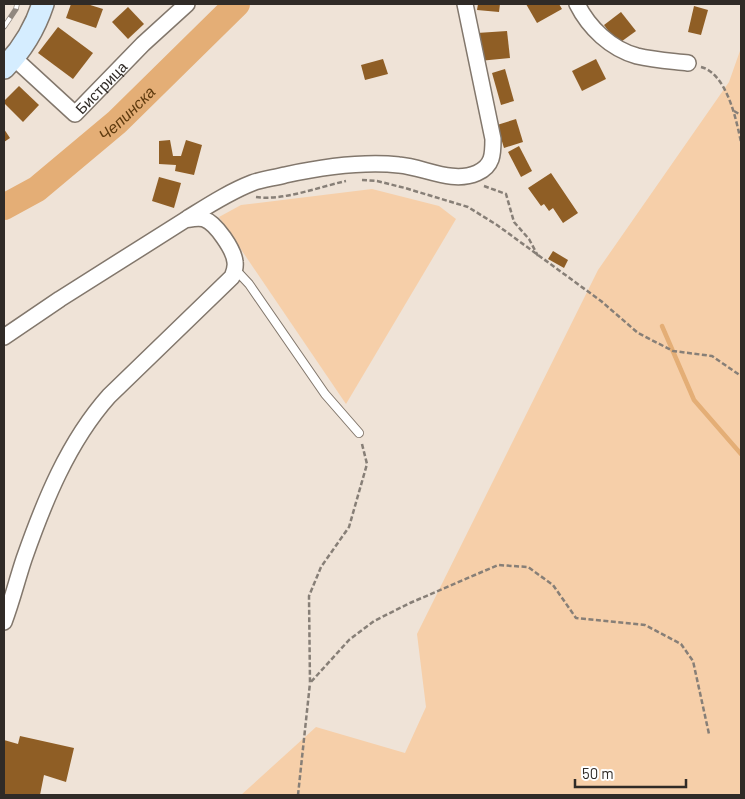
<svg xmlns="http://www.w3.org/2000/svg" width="745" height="799" viewBox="0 0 745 799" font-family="Barlow,sans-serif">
<rect width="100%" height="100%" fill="#efe3d7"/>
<!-- green -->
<g fill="#f6cfa9">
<polygon points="741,48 741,795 241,795 316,727 405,753 426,707 417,634 598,270 729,82"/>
<polygon points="372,189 439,206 456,219 346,404 219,217 241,205"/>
</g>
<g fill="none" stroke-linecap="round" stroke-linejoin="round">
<!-- stream -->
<polyline stroke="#e4ae76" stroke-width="4.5" points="662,326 694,400 741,454"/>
<!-- river -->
<path stroke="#e4ae76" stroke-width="26" id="s1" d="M4,207L37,189L117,122L237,4"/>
</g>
<!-- building -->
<g fill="#8f5e25">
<polygon points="71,4 87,4 103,9 96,28 66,18"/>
<polygon points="478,4 500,4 499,12 477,10"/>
<polygon points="526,4 559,4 562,9 537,23"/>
<polygon points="694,6 708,10 701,35 688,32"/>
<polygon points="128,7 144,24 128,39 112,22"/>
<polygon points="621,12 636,31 618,44 604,25"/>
<polygon points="58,27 93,53 73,79 38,53"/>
<polygon points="507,31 510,58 479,61 477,33"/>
<polygon points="383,59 388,74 365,80 361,65"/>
<polygon points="596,59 606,79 582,91 572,71"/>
<polygon points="505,69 514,101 501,105 492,73"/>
<polygon points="19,86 39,105 23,122 4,103 4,101"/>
<polygon points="516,119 523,142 504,148 497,125"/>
<polygon points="4,129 10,138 4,142"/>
<polygon points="170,140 173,156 181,156 186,140 202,145 194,175 175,171 176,165 159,164 159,141"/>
<polygon points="519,146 532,171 521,177 508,152"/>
<polygon points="551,173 578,213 563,223 553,208 549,211 544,204 541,206 528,188"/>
<polygon points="159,177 181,183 174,208 152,201"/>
<polygon points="553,251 568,260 564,268 548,259"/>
<polygon points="20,736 74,748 66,782 44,775 40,795 4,795 4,740 18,744"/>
</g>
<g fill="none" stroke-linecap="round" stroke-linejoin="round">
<!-- lane casing -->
<g stroke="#82776c" stroke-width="10">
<polyline id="lane" points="235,269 249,284 325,394 359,433"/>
</g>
<!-- street casing -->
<g stroke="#82776c" stroke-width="18">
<g id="street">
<path d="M577,4C589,28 611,49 637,56C654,60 671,61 688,63"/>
<path id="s2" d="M14,58L75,114L143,44L187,4"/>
<path d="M188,218C209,205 229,192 252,183C262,179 274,178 285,175C322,167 361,161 399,165C424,167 452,184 477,173C493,166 493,154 493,139L465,4"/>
<path d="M4,337L60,299L185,220C191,219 198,217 204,219C216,223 234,250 235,262C236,268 234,272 232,277L109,396C68,442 44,502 24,559C17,580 12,601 4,622"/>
</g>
</g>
<!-- secondary casing -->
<g stroke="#82776c" stroke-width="24">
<path id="secondary" d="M4,68C22,50 35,28 43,4"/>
</g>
<!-- path -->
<g stroke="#877f77" stroke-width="2.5" stroke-dasharray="5 2.5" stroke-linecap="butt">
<path d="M701,67C727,74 736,119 741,142"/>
<polyline points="734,111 741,115"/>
<polyline points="362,180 377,181 405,188 468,207 497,225 601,301 638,333 673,351 712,356 741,376"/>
<polyline points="484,186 506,194 514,222 529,239 538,256"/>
<path d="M256,197C283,201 319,187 346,181"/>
<polyline points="362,444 367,464 349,527 321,567 309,596 310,683 349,640 374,621 410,603 498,565 528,567 553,585 576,618 645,625 681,644 693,661 709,734"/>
<polyline points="298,795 310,683"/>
</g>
<!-- lane -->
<use href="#lane" stroke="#fff" stroke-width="8"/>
<!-- street -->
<use href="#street" stroke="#fff" stroke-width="15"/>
<!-- secondary -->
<use href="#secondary" stroke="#d5edff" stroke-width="21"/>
<!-- rail casing -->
<g stroke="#918880" stroke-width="5.5">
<polyline id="rail" points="4,27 16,9 17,4"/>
</g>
<!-- rail -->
<use href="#rail" stroke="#fff" stroke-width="4" stroke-dasharray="11" stroke-linecap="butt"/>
</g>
<g text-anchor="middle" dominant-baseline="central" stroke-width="5" stroke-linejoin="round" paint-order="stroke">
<!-- street labels -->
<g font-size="15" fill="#302b27" stroke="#fff">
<text stroke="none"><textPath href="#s2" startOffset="120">Бистрица</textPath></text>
</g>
<!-- water labels -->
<g font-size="16" font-style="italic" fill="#5f3b0f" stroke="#fff">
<text stroke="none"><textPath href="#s1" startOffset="155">Чепинска</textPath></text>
</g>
</g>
<!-- border -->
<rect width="745" height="799" fill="none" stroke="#302b27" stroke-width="10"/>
<!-- scale -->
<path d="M575 779v8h111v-8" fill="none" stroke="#302b27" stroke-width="2.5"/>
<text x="582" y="779" font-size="15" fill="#302b27" stroke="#ffffff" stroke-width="4" paint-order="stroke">50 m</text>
</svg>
